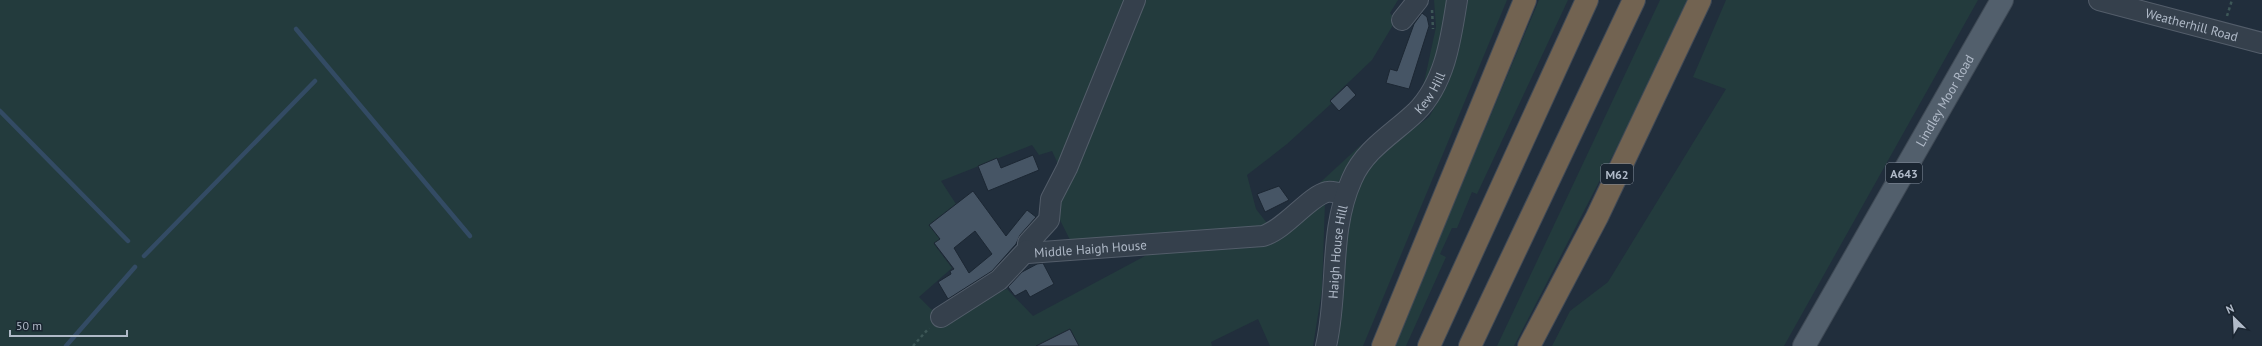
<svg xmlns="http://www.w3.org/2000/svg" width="2262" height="346" viewBox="0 0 2262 346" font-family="'PT Sans',sans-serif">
<rect width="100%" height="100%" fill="#212e3c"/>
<!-- green -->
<g fill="#233b3d">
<polygon points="0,0 1130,0 1058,164 1052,151 1039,155 1032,145 941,181 956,204 929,225 940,239 934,244 952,268 919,297 931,309 939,313 1007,289 1033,316 1158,249 1270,245 1325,202 1322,290 1313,346 1270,346 1258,319 1211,342 1212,346 1072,346 1077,343 1070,329 1048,340 1051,346 0,346"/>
<polygon points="1146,0 1398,0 1390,13 1396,20 1372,60 1330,100 1332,103 1287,144 1247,175 1256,209 1270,227 1072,244 1056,212"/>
<polygon points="1434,0 1449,0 1440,53 1422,92 1436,27"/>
<polygon points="1468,0 1507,0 1363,346 1338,346 1349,218 1356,191 1373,164 1396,142 1429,117 1447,86 1455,63"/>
<polygon points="1539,0 1568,0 1477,194 1472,192 1457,228 1452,228 1440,254 1446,257 1406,346 1394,346"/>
<polygon points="1660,0 1690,0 1642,99 1514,346 1497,346"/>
<polygon points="1726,0 1978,0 1784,346 1552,346 1570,311 1608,282 1726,89 1693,77"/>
<polygon points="1362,144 1337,184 1299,202"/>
</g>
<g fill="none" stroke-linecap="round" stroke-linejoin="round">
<!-- stream -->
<g stroke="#334b64" stroke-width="4.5">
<polyline points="296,29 470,236"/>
<polyline points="0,111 128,241"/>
<polyline points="144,256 315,81"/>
<polyline points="66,346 135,267"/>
</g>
</g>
<!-- building -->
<g fill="#465565" stroke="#1c2733" fill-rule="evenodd">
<polygon points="1422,13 1427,17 1429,26 1409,89 1386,83 1390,69 1397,71 1414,24"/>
<polygon points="1347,85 1356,95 1339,111 1330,101"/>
<polygon points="1033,155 1039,170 988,191 978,166 997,158 1001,168"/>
<polygon points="1279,186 1289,200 1265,212 1257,194"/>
<path d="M973,191L1006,236L1027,210L1036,217L1020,235L1016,244L992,271L948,299L938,282L951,274L950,271L954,269L934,243L940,239L929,225ZM975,231L992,254L969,273L954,248Z"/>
<polygon points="1043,263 1054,284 1030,297 1026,290 1015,296 1008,287 1022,272 1037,264"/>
<polygon points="1070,329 1079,346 1036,346"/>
</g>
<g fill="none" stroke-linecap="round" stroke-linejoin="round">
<!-- minor casing -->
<g stroke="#535d6a" stroke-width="22">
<g id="minor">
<path id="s1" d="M1135,0L1067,168L1051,199L1049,220L1028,243V253L1263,236C1286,229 1309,196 1327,192C1333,191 1339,193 1345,195"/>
<path id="s2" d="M2099,0L2262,43"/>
<polyline points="1402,20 1418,0"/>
<polyline points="941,317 999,280 1027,250"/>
<path id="s3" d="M1326,346C1339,291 1328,232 1352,179C1365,149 1393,134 1416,112C1445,83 1451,39 1457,0"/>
</g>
</g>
<!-- major casing -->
<g stroke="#3e4955" stroke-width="24">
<g id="major">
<path id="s4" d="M1804,346L2002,0"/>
</g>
</g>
<!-- highway casing -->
<g stroke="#404a57" stroke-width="24">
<g id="highway">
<polyline points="1383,346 1525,0"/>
<polyline points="1429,346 1587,0"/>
<polyline points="1470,346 1634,0"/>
<polyline points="1529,346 1597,217 1700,0"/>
</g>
</g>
<!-- path -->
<g stroke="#3d5757" stroke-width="2.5" stroke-dasharray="3 3" stroke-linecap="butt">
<polyline points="1432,10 1433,29"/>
<polyline points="2227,16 2232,0"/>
<polyline points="913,346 929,328"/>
</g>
<!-- minor -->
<use href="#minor" stroke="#35404c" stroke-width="20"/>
<!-- major -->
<use href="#major" stroke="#525f6c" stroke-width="22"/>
<!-- highway -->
<use href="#highway" stroke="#726351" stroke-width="22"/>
</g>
<g text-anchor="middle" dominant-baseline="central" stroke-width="4" stroke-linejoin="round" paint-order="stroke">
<!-- shield labels -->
<g fill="#1a2531" stroke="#838d9b" stroke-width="1">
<rect x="1886" y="163" width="36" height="20" rx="3"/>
<rect x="1601" y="164" width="32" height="20" rx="3"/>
</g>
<g font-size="12" font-weight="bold" fill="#b0bac8">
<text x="1904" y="173">A643</text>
<text x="1617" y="174">M62</text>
</g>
<!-- street labels -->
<g font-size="13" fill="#b0bac8" stroke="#1a2531">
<text stroke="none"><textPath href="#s2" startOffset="96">Weatherhill Road</textPath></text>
<text stroke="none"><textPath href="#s3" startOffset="287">Kew Hill</textPath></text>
<text stroke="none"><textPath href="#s4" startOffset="283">Lindley Moor Road</textPath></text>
<text stroke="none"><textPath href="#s1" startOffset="341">Middle Haigh House</textPath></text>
<text stroke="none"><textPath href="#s3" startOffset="95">Haigh House Hill</textPath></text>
</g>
</g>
<!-- north arrow -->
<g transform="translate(2234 318) rotate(336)" stroke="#1a2531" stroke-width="3" paint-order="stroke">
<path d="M0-3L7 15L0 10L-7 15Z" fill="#b0bac8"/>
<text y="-6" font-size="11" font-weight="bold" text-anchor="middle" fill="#b0bac8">N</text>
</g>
<!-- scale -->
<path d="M10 330v6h117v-6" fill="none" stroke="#b0bac8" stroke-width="2"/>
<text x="16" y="330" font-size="12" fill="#b0bac8" stroke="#1a2531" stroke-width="3" paint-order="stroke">50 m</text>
</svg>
